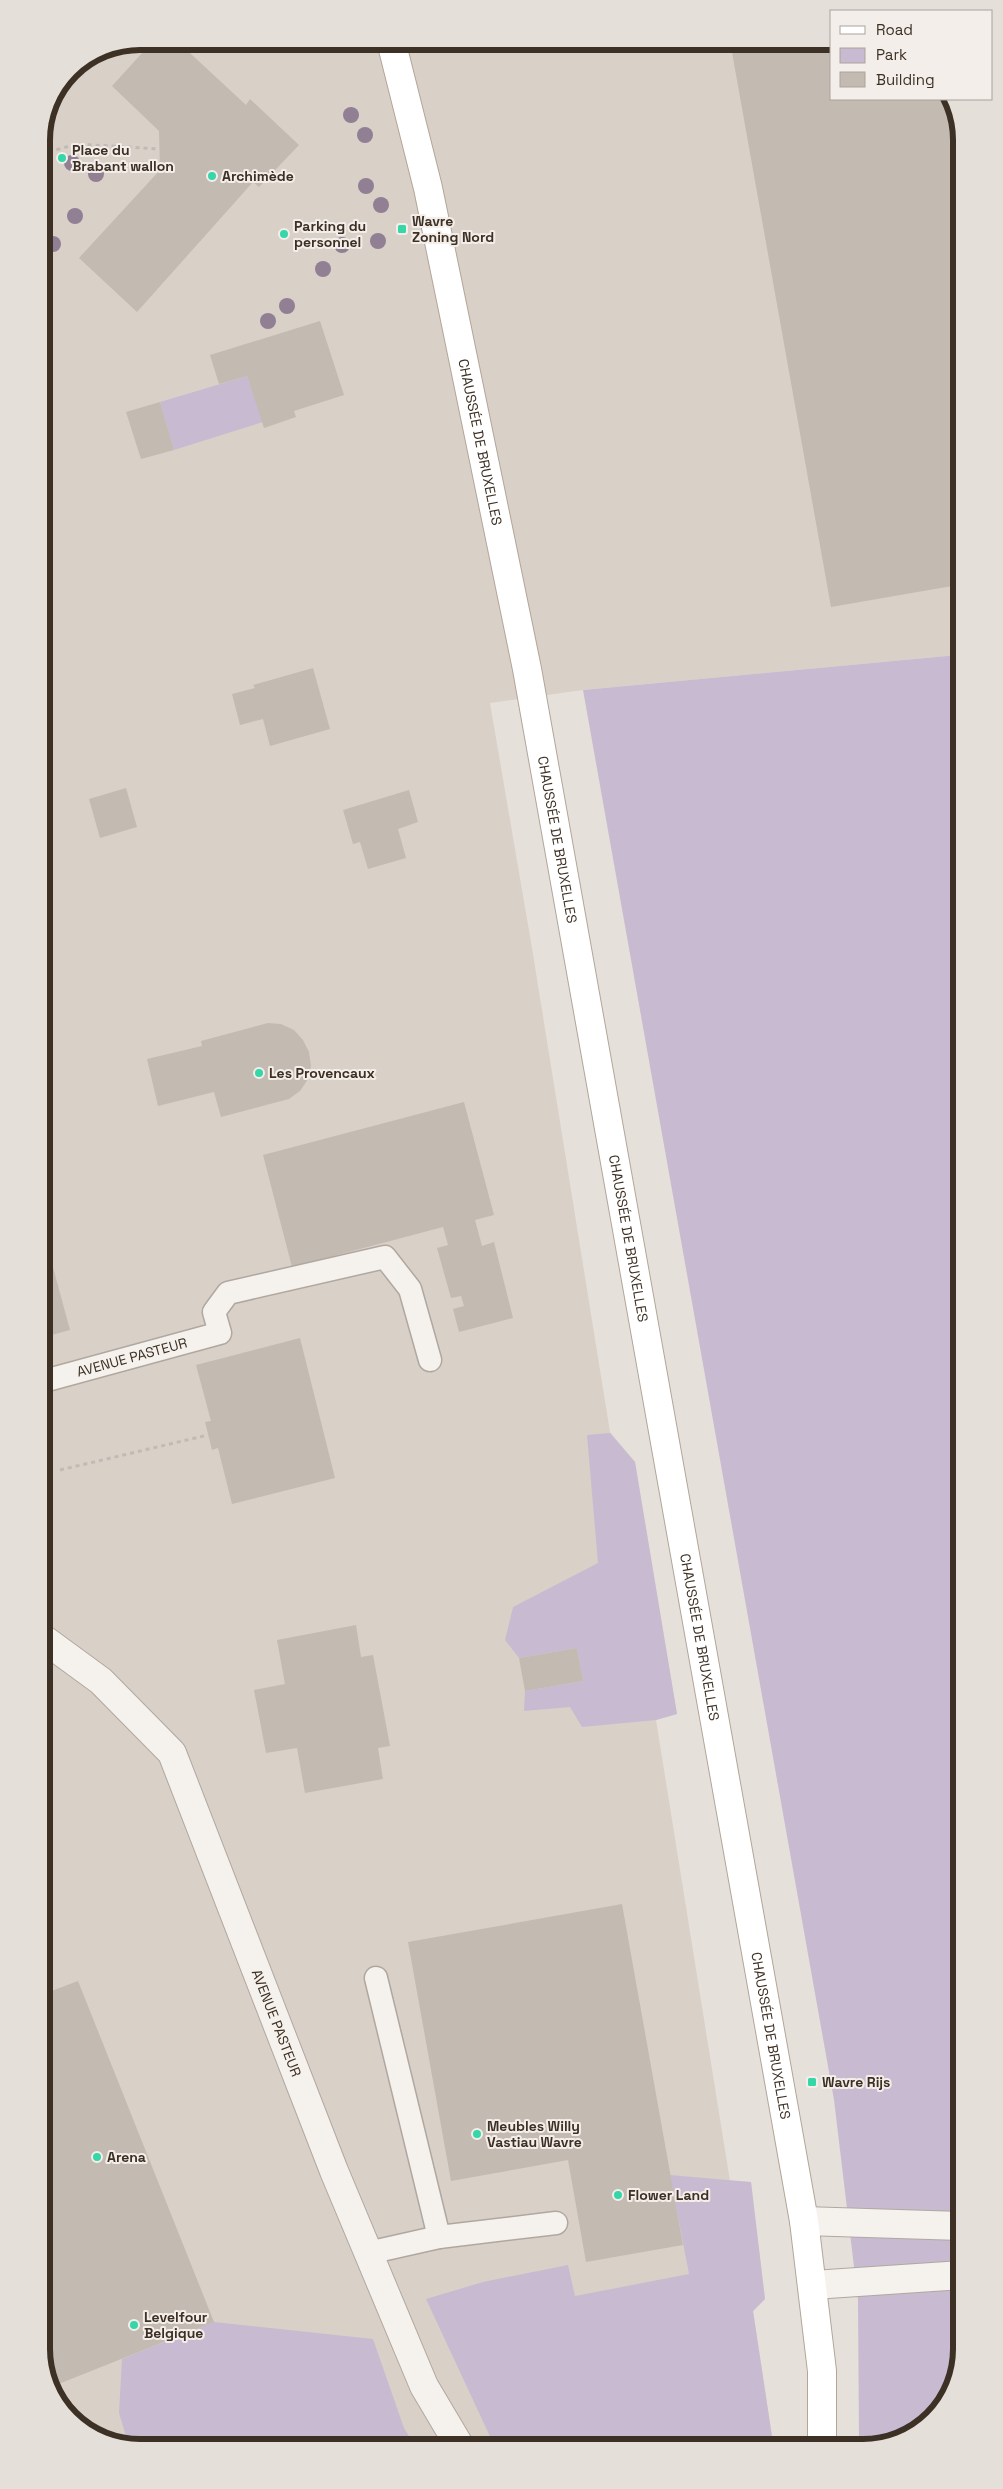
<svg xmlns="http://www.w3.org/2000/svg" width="1003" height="2489" viewBox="0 0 1003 2489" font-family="'Space Grotesk',sans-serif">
<rect width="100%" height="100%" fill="#e6e0db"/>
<!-- built -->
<polygon fill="#d9d0c8" points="140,41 832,41 832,99 949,99 957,109 958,655 583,690 490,703 532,948 610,1432 635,1462 677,1714 656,1720 730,2181 751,2182 765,2299 753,2311 773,2443 134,2448 80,2427 46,2380 41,134 49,102 70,70 103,49"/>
<!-- green -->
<g fill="#c8bbd1">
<polygon points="247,376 263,422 174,450 160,402"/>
<polygon points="958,655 962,2349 941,2409 894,2443 859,2443 858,2300 834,2100 583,690"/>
<polygon points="610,1433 635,1462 677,1714 656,1720 582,1727 570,1707 524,1711 525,1691 583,1681 577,1648 519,1658 505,1640 513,1607 598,1563 587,1435"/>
<polygon points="670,2175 751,2182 765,2299 753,2311 773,2443 494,2445 426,2299 483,2282 568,2265 575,2296 689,2274"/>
<polygon points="214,2322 373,2339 404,2428 415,2446 129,2446 119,2413 122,2359"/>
</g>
<!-- building -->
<g fill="#c3bab2">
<polygon points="153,41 177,41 246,105 250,99 299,145 259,187 253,182 137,312 79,258 160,170 159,131 112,86"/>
<polygon points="730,41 832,41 832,99 949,99 957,109 958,585 831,607"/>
<polygon points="320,321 344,395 294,411 296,417 264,428 247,376 219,384 210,355"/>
<polygon points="160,402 174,450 141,459 126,412"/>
<polygon points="313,668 330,729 270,746 263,719 240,725 232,694 255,688 253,685"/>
<polygon points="126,788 137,827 100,838 89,799"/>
<polygon points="409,790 418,822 398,829 406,858 368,869 360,842 353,844 343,810"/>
<polygon points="268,1023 281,1024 294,1030 303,1040 309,1052 311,1066 308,1079 300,1091 289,1099 221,1117 214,1092 158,1106 147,1059 202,1046 201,1041"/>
<polygon points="464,1102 494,1215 475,1220 482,1246 494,1242 513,1318 459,1332 453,1309 464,1306 461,1296 451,1298 437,1248 448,1245 443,1227 292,1267 263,1155"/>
<polygon points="44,1234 70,1330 44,1337"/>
<polygon points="300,1338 335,1478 232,1504 218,1448 212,1450 205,1422 211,1421 196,1365"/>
<polygon points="356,1625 361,1657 373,1655 390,1746 378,1748 383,1779 305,1793 297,1748 266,1753 254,1690 285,1684 277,1640"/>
<polygon points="577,1648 583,1681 525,1691 519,1658"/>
<polygon points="622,1904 683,2245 586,2262 568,2160 451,2181 408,1942"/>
<polygon points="78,1981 214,2322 51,2387 46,2380 46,1993"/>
</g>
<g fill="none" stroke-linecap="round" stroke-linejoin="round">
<!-- lane casing -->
<g stroke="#b0a8a0" stroke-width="25">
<g id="lane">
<path id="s1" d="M44,1381L220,1333L214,1312L228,1293L385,1257L410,1289L430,1360"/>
<polyline points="376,1978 439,2237"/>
<polyline points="368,2253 439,2237 556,2223"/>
</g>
</g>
<!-- street casing -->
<g stroke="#b0a8a0" stroke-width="30">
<g id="street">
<path id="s2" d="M45,1640L101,1681L172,1753L334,2171L424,2386L459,2445"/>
<polyline points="804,2221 961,2226"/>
<polyline points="813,2285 962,2275"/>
</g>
</g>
<!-- primary casing -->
<g stroke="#b3a599" stroke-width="30">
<g id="primary">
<path id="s3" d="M391,41L428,188L527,669L804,2221L822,2371V2443"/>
</g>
</g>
<!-- path -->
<g stroke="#c1bbb5" stroke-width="3" stroke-dasharray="4 4" stroke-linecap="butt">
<polyline points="41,154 77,144 159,149"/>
<polyline points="60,1470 208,1435"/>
</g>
<!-- lane -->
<use href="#lane" stroke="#f5f1ed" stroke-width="22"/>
<!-- street -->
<use href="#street" stroke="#f5f1ed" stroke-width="28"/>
<!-- primary -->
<use href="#primary" stroke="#fff" stroke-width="28"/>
</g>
<!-- trees -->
<g fill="#917f94">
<circle cx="351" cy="115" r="8"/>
<circle cx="365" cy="135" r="8"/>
<circle cx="72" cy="163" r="8"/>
<circle cx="96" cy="174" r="8"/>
<circle cx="366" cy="186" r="8"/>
<circle cx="381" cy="205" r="8"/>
<circle cx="75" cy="216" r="8"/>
<circle cx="378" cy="241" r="8"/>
<circle cx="53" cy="244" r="8"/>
<circle cx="342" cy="245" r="8"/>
<circle cx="323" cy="269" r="8"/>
<circle cx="287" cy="306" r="8"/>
<circle cx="268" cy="321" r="8"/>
</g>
<!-- markers -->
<g fill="#35d6a8" stroke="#f4eeea" stroke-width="2">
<circle cx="62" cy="158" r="5"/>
<circle cx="212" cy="176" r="5"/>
<rect x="397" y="224" width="10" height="10" rx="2.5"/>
<circle cx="284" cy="234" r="5"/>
<circle cx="259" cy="1073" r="5"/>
<rect x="807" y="2077" width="10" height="10" rx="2.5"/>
<circle cx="477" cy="2134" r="5"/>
<circle cx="97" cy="2157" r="5"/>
<circle cx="618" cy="2195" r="5"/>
<circle cx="134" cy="2325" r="5"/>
</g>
<g text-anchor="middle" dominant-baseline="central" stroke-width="4" stroke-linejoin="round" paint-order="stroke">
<!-- poi labels -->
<g font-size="14" font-weight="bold" fill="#3d3024" stroke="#f4eeea" text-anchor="start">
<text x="72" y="150">Place du<tspan x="72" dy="16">Brabant wallon</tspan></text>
<text x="222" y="176">Archimède</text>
<text x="412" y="221">Wavre<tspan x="412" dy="16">Zoning Nord</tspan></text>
<text x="294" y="226">Parking du<tspan x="294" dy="16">personnel</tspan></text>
<text x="269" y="1073">Les Provencaux</text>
<text x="822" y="2082">Wavre Rijs</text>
<text x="487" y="2126">Meubles Willy<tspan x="487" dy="16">Vastiau Wavre</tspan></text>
<text x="107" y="2157">Arena</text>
<text x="628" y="2195">Flower Land</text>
<text x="144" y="2317">Levelfour<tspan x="144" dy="16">Belgique</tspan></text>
</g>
<!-- street labels -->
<g font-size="14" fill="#3d3024" stroke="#f4eeea">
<text stroke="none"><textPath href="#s3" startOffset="411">CHAUSSÉE DE BRUXELLES</textPath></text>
<text stroke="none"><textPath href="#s3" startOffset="816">CHAUSSÉE DE BRUXELLES</textPath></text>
<text stroke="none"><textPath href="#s3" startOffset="1221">CHAUSSÉE DE BRUXELLES</textPath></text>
<text stroke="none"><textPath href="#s1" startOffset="91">AVENUE PASTEUR</textPath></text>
<text stroke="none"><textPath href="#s3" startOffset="1626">CHAUSSÉE DE BRUXELLES</textPath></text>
<text stroke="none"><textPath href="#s2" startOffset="460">AVENUE PASTEUR</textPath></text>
<text stroke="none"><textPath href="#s3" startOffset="2031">CHAUSSÉE DE BRUXELLES</textPath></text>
</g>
</g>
<!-- crop -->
<path d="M0 0H1003V2489H0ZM140 50H863A90 90 0 0 1 953 140V2349A90 90 0 0 1 863 2439H140A90 90 0 0 1 50 2349V140A90 90 0 0 1 140 50Z" fill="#e5dfda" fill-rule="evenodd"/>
<path fill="none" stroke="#3d3024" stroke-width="6" d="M140 50H863A90 90 0 0 1 953 140V2349A90 90 0 0 1 863 2439H140A90 90 0 0 1 50 2349V140A90 90 0 0 1 140 50Z"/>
<!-- legend -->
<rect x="830" y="10" width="162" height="90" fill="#f4eeea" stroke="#aba29b"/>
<rect x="840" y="26" width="25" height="8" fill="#ffffff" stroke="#aba29b"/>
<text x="876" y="35" font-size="15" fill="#3d3024">Road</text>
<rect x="840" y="48" width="25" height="15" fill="#c8bbd1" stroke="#aba29b"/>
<text x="876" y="60" font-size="15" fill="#3d3024">Park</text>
<rect x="840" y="72" width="25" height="15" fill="#c3bab2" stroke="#aba29b"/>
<text x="876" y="85" font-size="15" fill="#3d3024">Building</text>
</svg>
